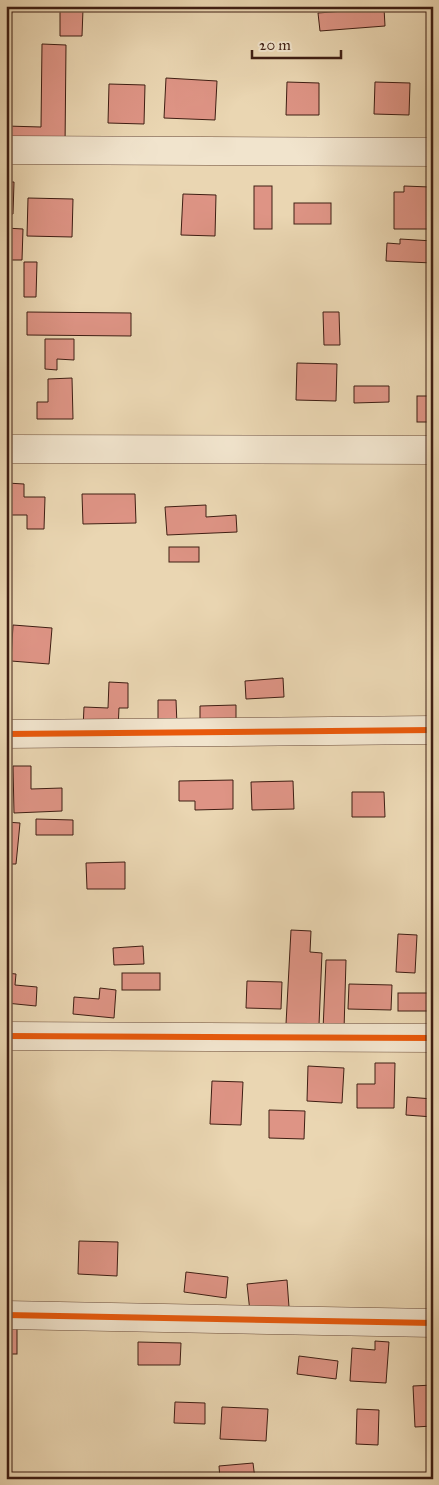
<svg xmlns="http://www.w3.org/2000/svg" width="439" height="1485" viewBox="0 0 439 1485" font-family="'IM FELL Great Primer',serif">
<rect width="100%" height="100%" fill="#ead6b2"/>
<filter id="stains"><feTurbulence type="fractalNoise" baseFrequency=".004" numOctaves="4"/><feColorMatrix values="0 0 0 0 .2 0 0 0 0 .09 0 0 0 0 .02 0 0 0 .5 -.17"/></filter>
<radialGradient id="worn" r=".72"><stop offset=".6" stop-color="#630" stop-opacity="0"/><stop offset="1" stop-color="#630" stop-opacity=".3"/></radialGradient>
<!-- building -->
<g fill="#de9485" stroke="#3f1e13">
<rect x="6" y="6" width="6" height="7"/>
<polygon points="60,6 118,6 118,9 83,9 82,36 60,36"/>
<polygon points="384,8 385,26 320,31 318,13"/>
<polygon points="42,44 66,45 65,147 6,147 6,126 41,127"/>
<polygon points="166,78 217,81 215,120 164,118"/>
<polygon points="287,82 319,83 319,115 286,115"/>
<polygon points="375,82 410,83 409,115 374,114"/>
<polygon points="109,84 145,85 144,124 108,123"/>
<polygon points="6,182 14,182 13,214 6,214"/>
<rect x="254" y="186" width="18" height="43"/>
<polygon points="404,186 430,187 430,193 433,193 433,229 394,229 394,192 404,192"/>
<polygon points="183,194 216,195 215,236 181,235"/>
<polygon points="28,198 73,199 72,237 27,236"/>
<rect x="294" y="203" width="37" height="21"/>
<polygon points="6,228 23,229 22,260 6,260"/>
<polygon points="400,239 433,241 433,263 386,261 387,243 400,244"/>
<polygon points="24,262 37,262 36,297 24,297"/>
<polygon points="27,312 131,313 131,336 27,335"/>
<polygon points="323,312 339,312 340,345 324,345"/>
<polygon points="45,339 74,339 74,360 57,359 57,370 45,369"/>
<polygon points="297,363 337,364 336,401 296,400"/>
<polygon points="72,378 73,419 37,419 37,402 48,402 48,379"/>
<polygon points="354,386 389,386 389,402 354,403"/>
<rect x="417" y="396" width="16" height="26"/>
<polygon points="7,483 24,484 24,497 45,497 44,529 27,529 27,515 6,515"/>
<polygon points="82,494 135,494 136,523 83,524"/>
<polygon points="206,505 206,517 236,515 237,532 167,535 165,507"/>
<rect x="169" y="547" width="30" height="15"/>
<polygon points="13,625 52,628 49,664 11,661"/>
<polygon points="283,678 284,697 246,699 245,681"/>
<polygon points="109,682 128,683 128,708 119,708 118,729 83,728 84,707 108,708"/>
<polygon points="158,700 176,700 177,725 158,726"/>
<polygon points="236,705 236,722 200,723 200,706"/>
<polygon points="13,766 31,766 31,789 62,788 62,811 14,813"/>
<polygon points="233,780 233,809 195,810 195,801 179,801 179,781"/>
<polygon points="293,781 294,809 252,810 251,782"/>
<polygon points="352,792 384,792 385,817 352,817"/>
<polygon points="36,819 73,820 73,835 36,835"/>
<polygon points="6,822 20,823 16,864 6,864"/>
<polygon points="125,862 125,889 87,889 86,863"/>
<polygon points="291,930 311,931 310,952 322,953 319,1025 286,1024"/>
<polygon points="398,934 417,935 415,973 396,972"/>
<polygon points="143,946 144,964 114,965 113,948"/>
<polygon points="326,960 346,960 344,1031 323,1030"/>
<polygon points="6,973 16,974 15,985 37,987 36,1006 6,1003"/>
<rect x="122" y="973" width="38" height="17"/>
<polygon points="247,981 282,982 281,1009 246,1008"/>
<polygon points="349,984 392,985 391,1010 348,1009"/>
<polygon points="100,988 116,990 114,1018 73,1014 74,997 99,999"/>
<rect x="398" y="993" width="35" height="18"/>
<polygon points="375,1063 395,1063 394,1108 357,1108 357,1084 375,1084"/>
<polygon points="308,1066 344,1068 342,1103 307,1101"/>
<polygon points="212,1081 243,1082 241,1125 210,1124"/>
<polygon points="407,1097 433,1099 433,1117 406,1115"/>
<polygon points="269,1110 305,1111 304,1139 269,1138"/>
<polygon points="79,1241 118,1242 117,1276 78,1274"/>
<polygon points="186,1272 228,1277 226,1298 184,1292"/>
<polygon points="287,1280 289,1307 250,1312 247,1284"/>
<rect x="6" y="1326" width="11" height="28"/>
<polygon points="375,1341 389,1342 386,1383 350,1381 352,1348 375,1350"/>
<polygon points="138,1342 181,1343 180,1365 138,1365"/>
<polygon points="299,1356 338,1361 336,1379 297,1374"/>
<polygon points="433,1385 433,1426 415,1427 413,1386"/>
<polygon points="175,1402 205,1403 205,1424 174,1423"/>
<polygon points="222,1407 268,1409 266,1441 220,1439"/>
<polygon points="357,1409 379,1410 378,1445 356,1444"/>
<polygon points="253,1463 255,1479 220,1479 219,1466"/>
</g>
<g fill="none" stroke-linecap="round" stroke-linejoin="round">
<!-- street casing -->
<g stroke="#6a4c3b" stroke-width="29">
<g id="street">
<polyline points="6,150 433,152"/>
<polyline points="6,449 433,450"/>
<polyline points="6,734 433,730"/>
<polyline points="6,1036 433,1038"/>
<polyline points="6,1315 433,1323"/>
</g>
</g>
<!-- street -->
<use href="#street" stroke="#f1e4cd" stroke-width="28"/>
<!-- cycleway casing -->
<g stroke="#f1e4cd" stroke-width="9">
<g id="cycleway">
<polyline points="6,734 433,730"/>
<polyline points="6,1036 433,1038"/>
<polyline points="6,1315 433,1323"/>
</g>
</g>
<!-- cycleway -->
<use href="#cycleway" stroke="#e8590c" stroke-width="6"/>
</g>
<!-- margin -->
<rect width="439" height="1485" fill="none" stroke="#ead6b2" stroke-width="25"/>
<rect x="8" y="8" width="424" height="1470" fill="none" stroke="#3f1e13" stroke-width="2.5"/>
<rect x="12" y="12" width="414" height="1460" fill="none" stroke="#3f1e13"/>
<!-- scale -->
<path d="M252 50v8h89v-8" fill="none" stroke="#3f1e13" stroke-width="2.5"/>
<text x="259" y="50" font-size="15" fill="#3f1e13" stroke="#f1e4cd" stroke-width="4" paint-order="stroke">20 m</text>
<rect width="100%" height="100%" filter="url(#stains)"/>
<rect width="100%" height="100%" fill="url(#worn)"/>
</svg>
